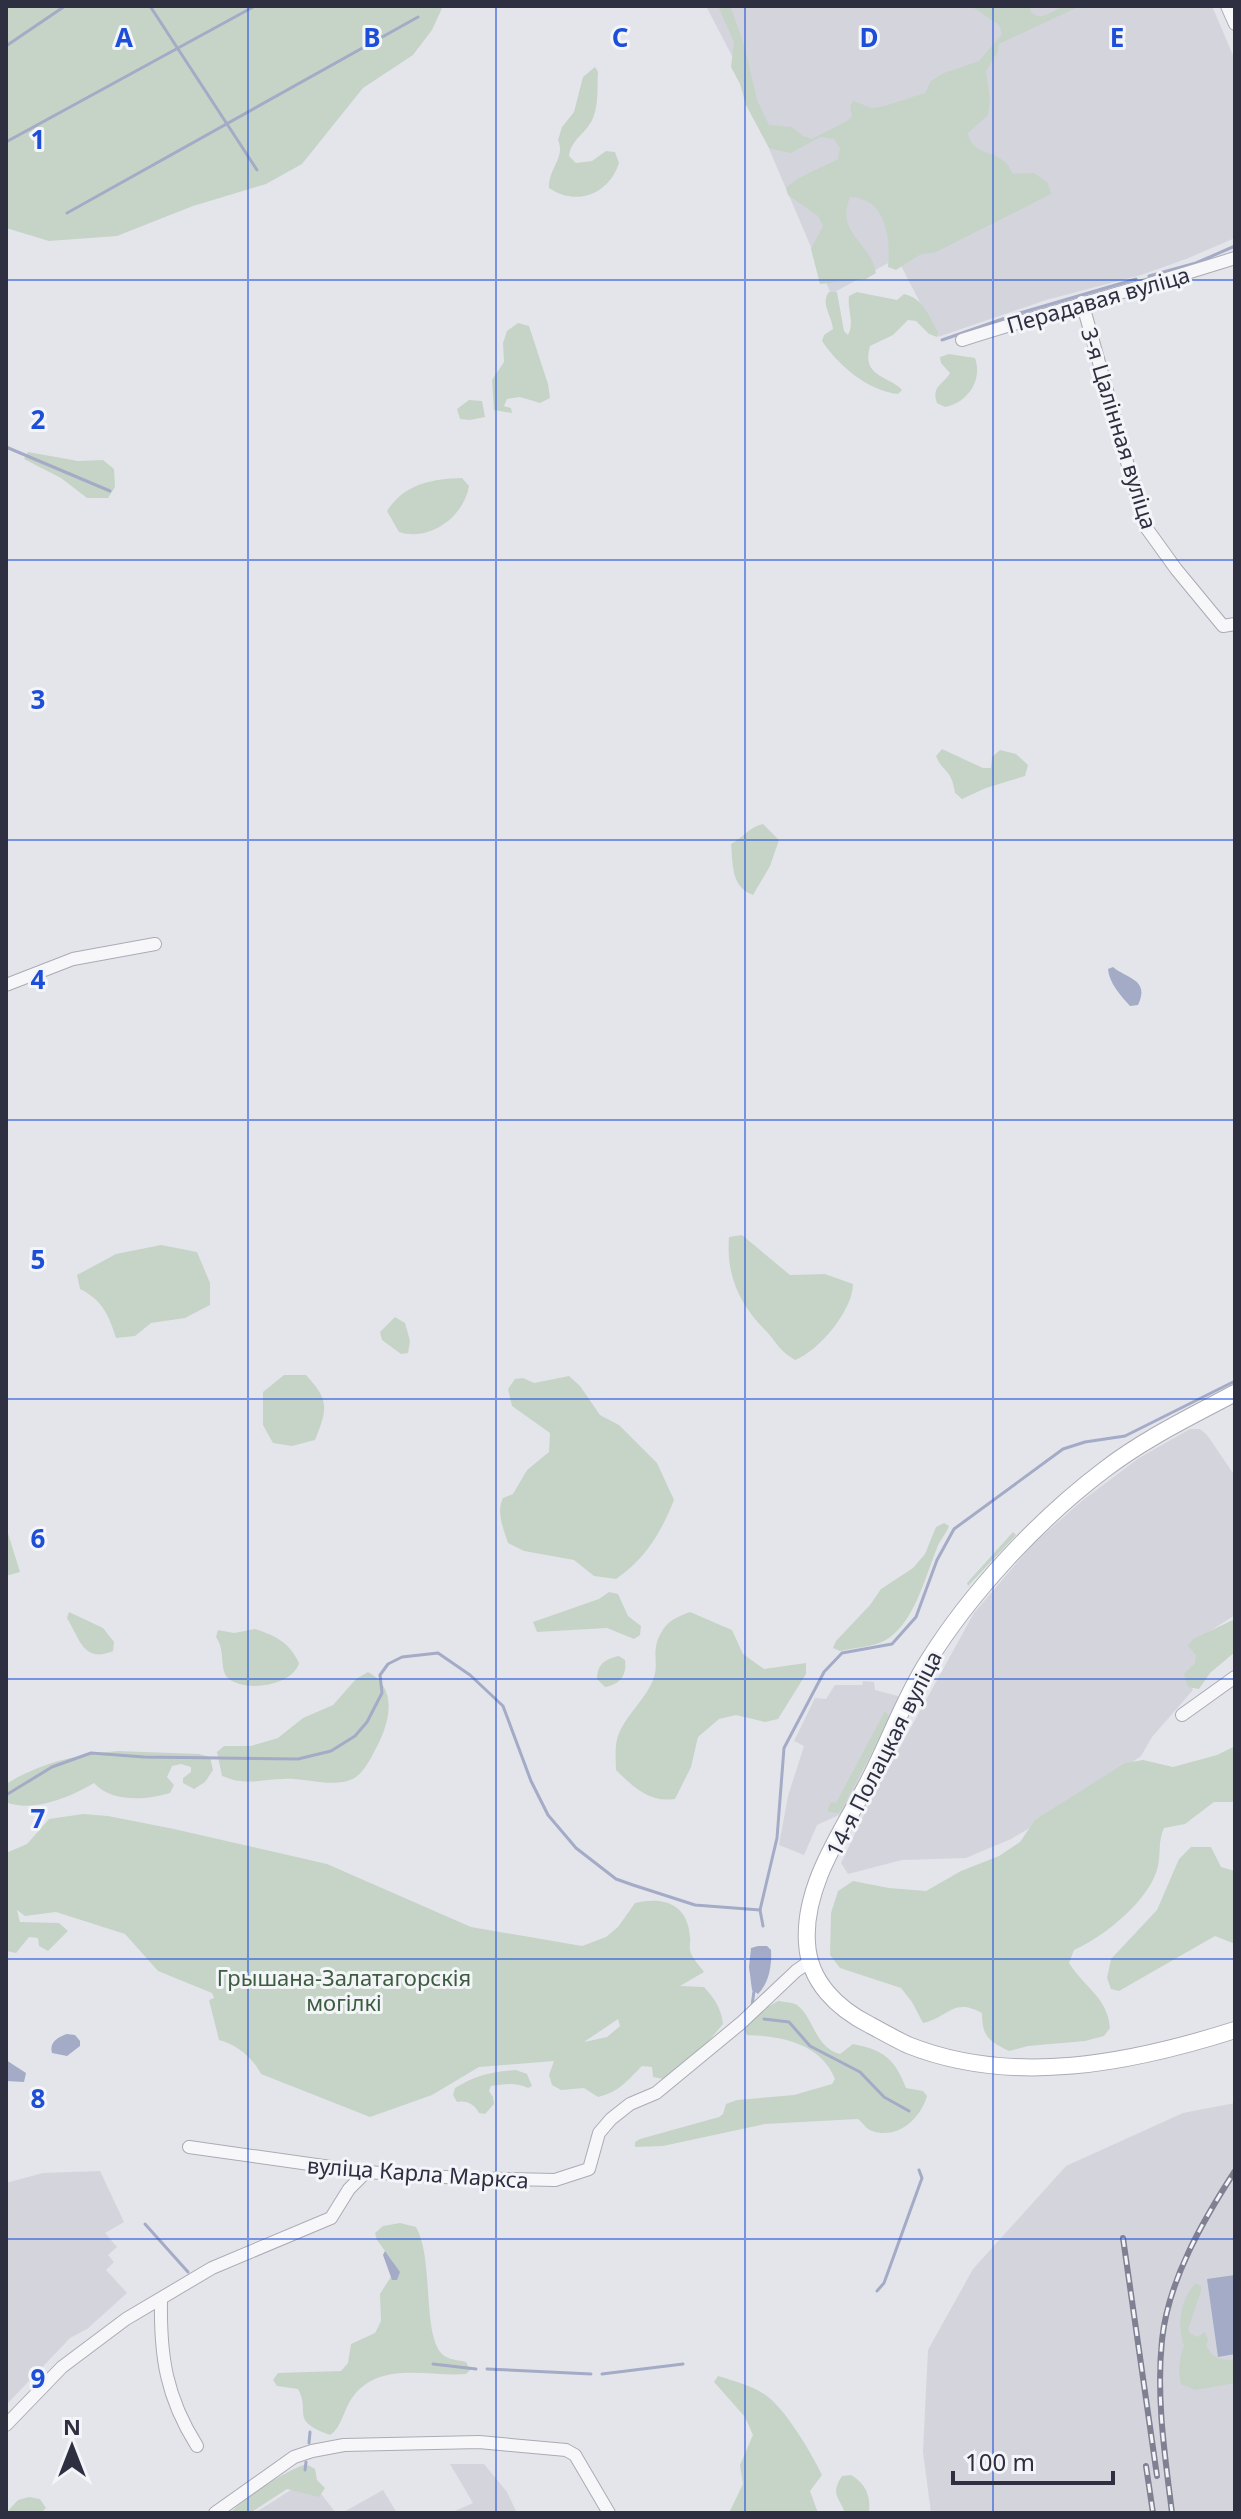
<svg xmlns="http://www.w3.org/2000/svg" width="1241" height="2519" viewBox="0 0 1241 2519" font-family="'Noto Sans',sans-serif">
<rect width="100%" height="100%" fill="#e4e5eb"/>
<!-- built -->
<g fill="#d3d4dc">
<polygon points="706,6 1212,6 1235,60 1235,238 1186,259 1141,275 1046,300 938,337 898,260 903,255 831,294 770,151 744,79"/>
<polygon points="1190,1429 1200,1429 1207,1435 1235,1476 1235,1615 1202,1636 1192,1691 1152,1737 1141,1756 1082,1797 1011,1839 966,1858 902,1860 848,1874 841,1863 872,1798 974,1613 1033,1544 1083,1500 1139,1458"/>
<polygon points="863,1681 874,1682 875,1690 902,1697 841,1814 817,1825 804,1855 779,1845 788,1796 804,1746 794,1741 815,1698 826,1699 835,1685 862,1685"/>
<polygon points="1235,2103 1235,2513 931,2513 923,2452 928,2350 973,2269 1066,2166 1183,2113"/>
<polygon points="100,2171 124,2222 105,2233 117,2247 108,2255 114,2262 106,2270 127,2293 87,2329 70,2338 6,2405 6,2183 43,2173"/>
<polygon points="450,2464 484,2464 507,2492 517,2513 450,2513 473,2503"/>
<polygon points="305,2481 314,2485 336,2513 255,2513"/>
<polygon points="383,2490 397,2513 342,2513"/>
</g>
<!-- green -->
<g fill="#c6d4c7" fill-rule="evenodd">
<polygon points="9,6 443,6 432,30 413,55 363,88 302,164 266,184 193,206 117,236 49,241 6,228 6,8"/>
<path d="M718,6L731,8L745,48L757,100L769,125L792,127L803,136L812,139L847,121L852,116L850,106L853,101C860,102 865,107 872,108C879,109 915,96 925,93L931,81L944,73L979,61L1002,34L999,25L971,6H1031L1030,11C1041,22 1048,13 1060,8C1066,5 1073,6 1080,6L999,44L998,51L986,71L990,100L988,115L968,133C971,154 992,150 1005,162C1009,165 1010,170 1013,174L1034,173L1048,183L1051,194L934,253L921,254L896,270L888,267C891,238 886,198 850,197C835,234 870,241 876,273L866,279L820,284L811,249L823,226L818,216L788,195L786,188C797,176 822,168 838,159L840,148L834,139L820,137L791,153L769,148L746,105L740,84L731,67L734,42Z"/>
<path d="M595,67L598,72C597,86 599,104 593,118C587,133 571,139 569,156L576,163L592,161L606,151L615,152L619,163C609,194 577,207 549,188C548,169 566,157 558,140L562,127L574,112L583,77Z"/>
<path d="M829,292H837L844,331L848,335C855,323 847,309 849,296L857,292L897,300L904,294C923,298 929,316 938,332L937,337L929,334L916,321L908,320L893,335L870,346C861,377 888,375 902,390L898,394C868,391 838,365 822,341L824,335L833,329C832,316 820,303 829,292Z"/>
<polygon points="518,323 529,326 548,384 550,398 540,403 520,397 507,399 504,406 511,408 512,413 494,410 492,380 504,362 503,343 507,331"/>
<path d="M949,354L975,358C983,381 967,403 945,407L937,403C931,386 943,385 950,373L941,363L940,357Z"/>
<polygon points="469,400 482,401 485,417 470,420 460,419 457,409"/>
<polygon points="28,452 78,461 103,460 114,469 115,487 108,498 87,498 61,478 24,459"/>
<path d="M462,478L469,486C464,517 429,542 399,532L387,511C404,484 431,479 462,478Z"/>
<path d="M942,749L983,768H991L992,757L1000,750L1016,754L1028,765L1025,776L986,788L962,799L955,793C952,769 942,772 936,756Z"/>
<path d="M763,824L779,840L770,866L753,895C731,887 733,865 731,844C744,837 749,827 763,824Z"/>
<path d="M742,1235L790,1275L825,1274L853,1284C853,1310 819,1351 795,1360C776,1348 778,1343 764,1329C739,1303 726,1275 729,1237Z"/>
<path d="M161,1245L197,1252L210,1283V1305L185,1318L151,1323L135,1336L116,1338C109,1315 102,1300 80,1289L77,1275L116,1254Z"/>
<polygon points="395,1317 405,1323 410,1341 408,1353 401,1354 382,1340 380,1332"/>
<path d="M284,1375H306C329,1400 328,1408 315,1440L292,1446L273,1443L263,1425V1392Z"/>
<path d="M569,1376L580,1386L600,1415L619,1425L657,1463L674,1500C661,1533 645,1559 616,1579L594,1576L574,1560L524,1551L508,1543C503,1528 496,1511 503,1498L513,1494L527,1470L549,1452L550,1433L512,1406L508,1389L515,1379L523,1378L534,1383Z"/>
<path d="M944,1523L949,1526C946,1534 940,1540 937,1548C925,1577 914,1625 884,1641C872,1647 853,1648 840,1651L833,1648L836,1641L870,1605L881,1589L913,1568L925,1554L936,1527Z"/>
<polygon points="6,1527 20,1572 6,1576"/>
<polygon points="1013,1532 1016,1535 968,1586 967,1583"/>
<polygon points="609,1592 618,1594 628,1616 641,1626 640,1635 634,1639 607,1628 537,1632 533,1622 599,1599"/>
<path d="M69,1612L103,1628L114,1642L113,1651C83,1664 79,1637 67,1618Z"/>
<path d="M690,1612L732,1630L743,1654L764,1669L806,1663V1674L778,1719L765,1722L736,1715L719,1719L698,1737L691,1767L675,1799C650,1803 633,1787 616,1770C616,1762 615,1753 616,1745C619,1720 644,1703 653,1680C660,1663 650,1652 661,1633C668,1620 677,1617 690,1612Z"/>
<polygon points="1235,1619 1235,1652 1210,1673 1199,1689 1188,1687 1184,1674 1195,1663 1196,1655 1188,1646 1193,1639"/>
<path d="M255,1629C276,1636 289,1642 299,1663C293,1686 244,1693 228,1678C219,1670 226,1651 216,1637L218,1630L234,1633Z"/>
<path d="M619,1656L625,1660C627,1676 620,1684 605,1687L597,1679C597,1664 605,1659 619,1656Z"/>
<path d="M368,1672C400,1689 389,1726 374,1752C370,1760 364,1771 356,1777C336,1790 305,1777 283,1779C268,1779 255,1783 240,1781C234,1781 228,1778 222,1776L217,1752L224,1746H251L278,1738L303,1718L333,1705L356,1679Z"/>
<polygon points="885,1711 889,1716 888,1721 842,1809 838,1813 827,1811 831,1802 836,1803"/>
<path d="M1235,1746V1802H1214L1185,1824L1164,1828C1158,1841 1161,1852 1158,1866C1151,1899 1104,1937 1074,1950L1069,1963C1084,1987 1108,1998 1110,2028L1104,2036L1085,2041L1028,2046L1009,2051C989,2041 982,2037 982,2013C953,1997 949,2017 923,2023L912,2002L901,1988L840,1968L830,1955L831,1913L838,1891L853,1881L889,1888L926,1891L961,1871L999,1856L1020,1842L1035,1820L1125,1763L1143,1760L1173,1767L1217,1755Z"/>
<path d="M118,1751L199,1754L210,1757L213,1770L205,1782L194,1789L183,1783V1778L191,1772V1767L181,1764L172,1766L167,1777L174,1785L170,1793C147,1800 112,1803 94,1783C71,1797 32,1813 6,1802V1784C42,1762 76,1755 118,1751Z"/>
<path d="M83,1814L108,1816L174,1829L327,1864L471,1927L582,1946L606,1937L618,1927L635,1903C664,1896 688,1904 690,1937C691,1942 689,1946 690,1950C691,1957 700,1966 704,1972L680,1986L704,1987C715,1999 721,2008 723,2024L707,2043L664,2079L653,2077L652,2067L642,2066C627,2081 619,2092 598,2097L584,2088L561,2090L552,2085L549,2075L554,2061L479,2067L432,2095L370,2117L261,2074C253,2058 236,2044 219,2040L209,2000L214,1998L212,1993L158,1971L125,1934L56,1912L25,1916L17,1910L20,1922L59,1923L68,1931L48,1951L39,1946L38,1938L29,1937L16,1953L6,1951V1853L27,1844L49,1819ZM618,2019L620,2026L607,2037L584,2042Z"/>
<polygon points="1191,1847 1211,1847 1221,1867 1235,1871 1235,1944 1215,1936 1119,1991 1111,1989 1107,1978 1111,1959 1157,1910 1179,1859"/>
<path d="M778,2001C784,2002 792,2002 797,2005C814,2017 814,2047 840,2054L853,2044C884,2050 895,2059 906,2088L923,2091L927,2096C921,2118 898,2140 872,2131C866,2129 863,2123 858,2119L765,2124L663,2146L635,2147V2142L640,2139L719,2117L723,2114L726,2104L737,2100L794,2095L832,2084L835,2079C821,2043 781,2036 747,2035L745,2030L753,2015Z"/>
<path d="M516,2070L527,2074L532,2086L528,2088C515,2082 505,2084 491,2086L489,2091L493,2097L494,2104L485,2114L479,2113C474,2104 467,2100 457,2102L453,2095L455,2088C476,2075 491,2072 516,2070Z"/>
<path d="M400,2223L416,2227C434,2258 422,2334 442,2354C448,2360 459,2360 466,2362L470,2370L466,2374C427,2377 379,2360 352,2398C344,2409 341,2429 330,2435C289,2420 311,2413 298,2389L277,2386L273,2380L278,2373L341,2371L348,2363L351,2344L375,2333L381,2321L380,2294L392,2275L393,2262L377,2240L375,2233L383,2226Z"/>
<path d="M1196,2283L1201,2286V2291L1188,2329L1190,2334L1198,2337L1205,2332L1208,2340L1206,2345C1213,2359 1220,2360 1235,2360V2383L1195,2390L1181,2384C1178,2370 1179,2359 1184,2346C1177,2326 1180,2299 1196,2283Z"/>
<path d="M718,2376C734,2381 750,2385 764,2394C784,2406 812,2454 822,2475L810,2491L818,2513H729L743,2484L740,2465L753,2435L745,2417L714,2382Z"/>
<path d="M306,2464L315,2469L317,2480L325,2488L319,2497L287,2489L250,2513H230C247,2496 283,2472 306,2464Z"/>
<path d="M851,2475C866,2484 871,2496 869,2513H845C839,2496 830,2495 842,2476Z"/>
<polygon points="29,2497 40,2499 46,2508 42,2512 6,2513 18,2500"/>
</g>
<!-- water -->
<g fill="#a4abc6">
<path d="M1113,967C1125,978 1151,979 1138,1005L1130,1006C1121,996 1109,983 1108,969Z"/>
<path d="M758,1946H767L771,1950C772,1965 769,1983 758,1994L752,1990L749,1967L751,1948Z"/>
<path d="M67,2034L75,2035L80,2041V2046L67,2056L52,2053C49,2042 58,2037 67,2034Z"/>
<polygon points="6,2060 26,2073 24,2082 6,2081"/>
<polygon points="385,2251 400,2272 397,2280 392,2280 383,2255"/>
<polygon points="1235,2275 1235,2354 1218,2357 1207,2279"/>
</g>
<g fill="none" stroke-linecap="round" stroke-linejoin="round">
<!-- stream -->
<g stroke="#a4abc6" stroke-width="3">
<polyline points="150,6 257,170"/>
<polyline points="6,46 65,6"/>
<polyline points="6,142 255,6"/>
<polyline points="67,213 418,17"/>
<polyline points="1149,276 1196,263 1235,246"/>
<polyline points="942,340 1020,313 1136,279"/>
<polyline points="6,447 110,491"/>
<polyline points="6,1795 52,1767 91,1753 144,1757 298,1759 331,1751 355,1736 367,1722 382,1693 380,1675 388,1664 402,1657 438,1653 470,1675 503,1706 531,1781 548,1815 576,1848 616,1879 633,1885 695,1905 760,1910"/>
<polyline points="763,1926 760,1910 777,1838 784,1748 824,1672 842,1653 892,1644 916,1617 937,1560 954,1529 1063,1449 1085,1442 1125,1436 1235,1381"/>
<polyline points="752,2006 754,1991"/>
<polyline points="764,2019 789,2022 810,2046 860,2072 884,2097 909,2111"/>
<polyline points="145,2224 188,2272"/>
<polyline points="877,2291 884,2283 922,2178 919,2170"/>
<polyline points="433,2364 476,2369"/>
<polyline points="487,2369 591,2374"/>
<polyline points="602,2374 683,2364"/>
<polyline points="309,2443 310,2432"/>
<polyline points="305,2470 306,2462"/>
</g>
<!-- minor casing -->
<g stroke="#aaabb5" stroke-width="14">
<g id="minor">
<polyline points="1227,6 1235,24"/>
<polyline points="1082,302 1145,526 1176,569 1223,626 1235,624"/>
<path d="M962,340C1053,311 1144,287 1235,258"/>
<polyline points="6,985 73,959 155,944"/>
<polyline points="1182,1715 1235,1677"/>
<polyline points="189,2147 366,2172 461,2178 555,2180 589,2169 599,2133 611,2119 630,2104 656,2093 741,2023 796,1971 809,1962"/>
<path d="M161,2300C160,2356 166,2397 197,2446"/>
<polyline points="6,2425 62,2367 126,2319 212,2268 331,2218 349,2189 366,2172"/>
<polyline points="215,2513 294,2457 312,2451 344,2445 479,2442 566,2450 575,2455 609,2513"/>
</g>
</g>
<!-- secondary casing -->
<g stroke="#aaabb5" stroke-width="18">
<path id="secondary" d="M1235,1393C1190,1417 1144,1439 1104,1470C1039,1519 971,1592 928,1661C903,1700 888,1745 866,1786C841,1833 803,1887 807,1943C809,1982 838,2009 870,2025C883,2032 895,2039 908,2045C1013,2087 1131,2063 1235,2030"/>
</g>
<!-- minor -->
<use href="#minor" stroke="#f7f7f9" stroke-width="12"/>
<!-- secondary -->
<use href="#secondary" stroke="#fff" stroke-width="16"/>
<!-- rail casing -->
<g stroke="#7f8193" stroke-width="6">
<g id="rail">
<polyline points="1123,2238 1157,2476"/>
<polyline points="1146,2466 1153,2513"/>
<path d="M1172,2513C1165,2456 1156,2398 1162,2340C1168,2281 1203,2220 1235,2171"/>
</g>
</g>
<!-- rail -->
<use href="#rail" stroke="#f4f5f8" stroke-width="3" stroke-dasharray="9" stroke-linecap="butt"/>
</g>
<!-- grid -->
<path fill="none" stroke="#1d4ed8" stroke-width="2" stroke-opacity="0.55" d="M248,6V2513M496,6V2513M745,6V2513M993,6V2513M6,280H1235M6,560H1235M6,840H1235M6,1120H1235M6,1399H1235M6,1679H1235M6,1959H1235M6,2239H1235"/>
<g text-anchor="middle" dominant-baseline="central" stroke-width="6" stroke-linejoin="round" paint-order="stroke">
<!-- street labels -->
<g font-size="22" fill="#2e2f41" stroke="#f4f5f8">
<text transform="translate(1098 299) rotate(-16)">Перадавая вуліца</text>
<text transform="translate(1120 428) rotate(73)">3-я Цалінная вуліца</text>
<text transform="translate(883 1753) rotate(-63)">14-я Полацкая вуліца</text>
<text transform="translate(418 2172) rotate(4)">вуліца Карла Маркса</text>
</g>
<!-- park labels -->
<g font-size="22" fill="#3c5c3f" stroke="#f4f5f8">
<text x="344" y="1977">Грышана-Залатагорскія<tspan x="344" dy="25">могілкі</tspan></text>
</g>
</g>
<g font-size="26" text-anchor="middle" font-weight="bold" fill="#1d4ed8" stroke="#f4f5f8" stroke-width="6" stroke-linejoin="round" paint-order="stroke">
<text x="124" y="47">A</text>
<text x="372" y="47">B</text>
<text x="620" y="47">C</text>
<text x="869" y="47">D</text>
<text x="1117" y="47">E</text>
<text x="38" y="149">1</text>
<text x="38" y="429">2</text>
<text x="38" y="709">3</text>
<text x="38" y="989">4</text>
<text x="38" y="1269">5</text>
<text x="38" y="1548">6</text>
<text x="38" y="1828">7</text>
<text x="38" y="2108">8</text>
<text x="38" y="2388">9</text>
</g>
<!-- border -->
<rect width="1241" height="2519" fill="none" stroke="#2e2f41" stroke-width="16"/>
<!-- north arrow -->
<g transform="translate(72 2447)" stroke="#f4f5f8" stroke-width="6" paint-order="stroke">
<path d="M0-6L14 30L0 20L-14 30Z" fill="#2e2f41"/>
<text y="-12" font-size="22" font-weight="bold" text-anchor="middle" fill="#2e2f41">N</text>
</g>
<!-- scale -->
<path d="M953 2471v12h160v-12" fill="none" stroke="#2e2f41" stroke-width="4"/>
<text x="965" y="2471" font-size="24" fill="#2e2f41" stroke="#f4f5f8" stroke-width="6" paint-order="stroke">100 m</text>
</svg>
